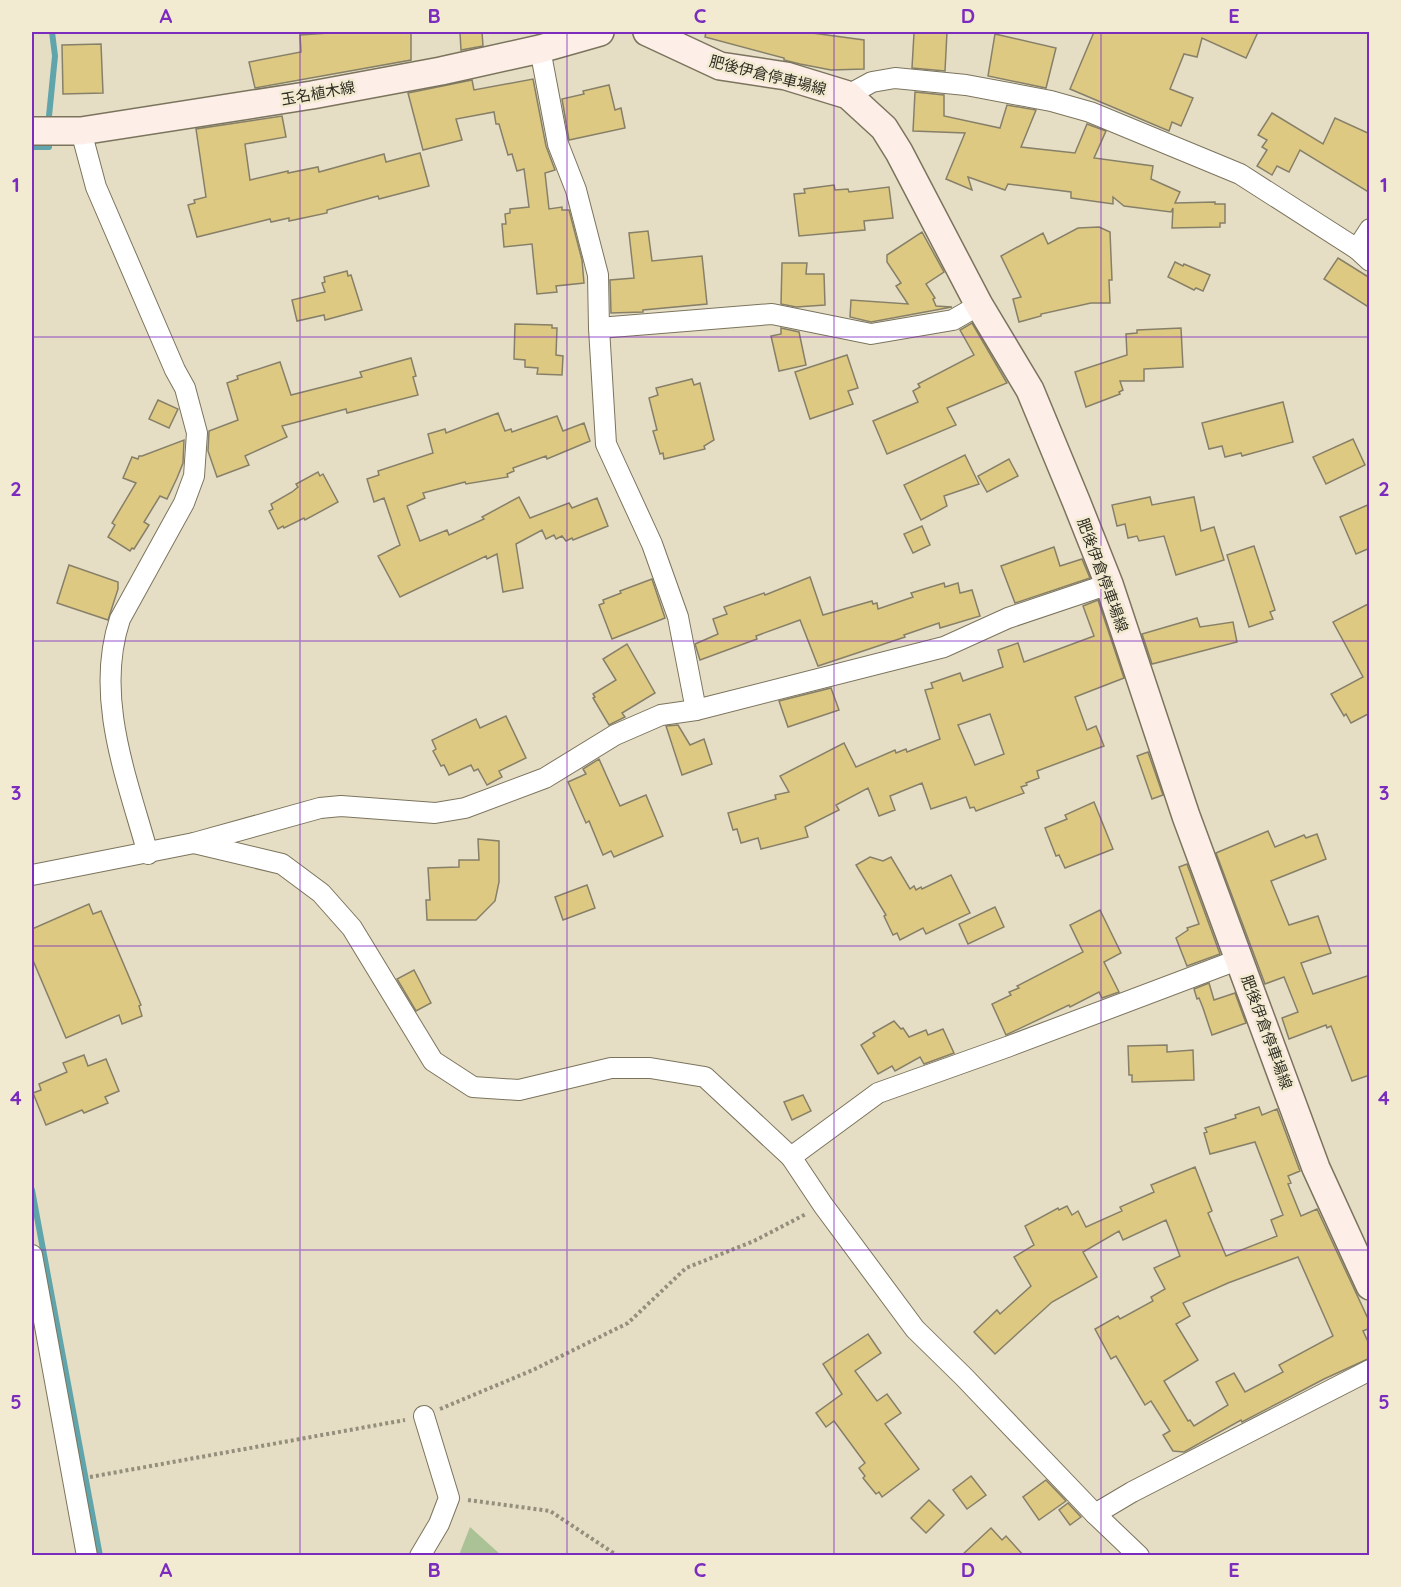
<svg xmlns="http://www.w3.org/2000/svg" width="1401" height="1587" viewBox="0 0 1401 1587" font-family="Quicksand,'Noto Sans JP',sans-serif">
<rect width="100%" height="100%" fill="#e6dec4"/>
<!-- green -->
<polygon fill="#aac295" points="470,1527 501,1555 459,1555"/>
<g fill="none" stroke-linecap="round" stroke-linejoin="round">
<!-- stream -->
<g stroke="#61a5ac" stroke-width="6">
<polyline points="49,116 55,56 52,32"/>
<polyline points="32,147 49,147 49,141"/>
<polyline points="32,1190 100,1556"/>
</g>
</g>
<!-- building -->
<g fill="#dec982" stroke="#878069" stroke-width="1.5" fill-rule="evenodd">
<polygon points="343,32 411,32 411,60 255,88 249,62 301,52 300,35"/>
<polygon points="482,32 483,46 461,50 460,33"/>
<polygon points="706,32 805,32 864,40 864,69 831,70 800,64 784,60 784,58 705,37"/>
<polygon points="917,32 947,32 945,71 912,68 914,33"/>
<polygon points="1094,32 1258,32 1246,58 1202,38 1197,57 1184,54 1170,89 1193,98 1181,126 1172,122 1169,131 1070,89"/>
<polygon points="995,34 1056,48 1046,88 988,76"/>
<polygon points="101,44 103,93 63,94 62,45"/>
<polygon points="533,79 546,146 555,170 545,173 549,209 562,207 562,210 569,210 582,260 584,283 556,286 557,292 537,294 532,244 504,247 502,224 506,224 505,214 510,213 510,209 529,207 524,169 517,171 512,154 508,155 499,124 496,124 494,112 456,119 462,140 423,150 408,93 472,80 474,90"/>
<polygon points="609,85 615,110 621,108 625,128 569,140 562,99 584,94 583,91"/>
<polygon points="915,92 944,95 944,116 1000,128 1007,105 1036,110 1021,147 1075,153 1087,124 1106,131 1094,158 1153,166 1151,179 1180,192 1175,203 1215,202 1215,204 1225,204 1225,223 1220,223 1220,227 1172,228 1173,208 1171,212 1124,206 1113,197 1113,204 1071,198 1071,192 1008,184 1005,190 968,177 972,190 946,179 965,133 913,131"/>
<polygon points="1272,113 1323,144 1335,118 1370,134 1370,193 1300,150 1289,172 1277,166 1272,175 1257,166 1267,150 1262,147 1267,140 1258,135"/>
<polygon points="282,116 286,137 245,144 250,180 288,171 288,173 318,167 319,172 384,154 386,162 420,153 429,186 379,199 378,196 327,210 327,213 289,221 289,218 271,222 270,219 197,237 188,205 195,203 194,200 206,197 196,129"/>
<polygon points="834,185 835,190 848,189 849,192 889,187 893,218 864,221 865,230 799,236 794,194 805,193 804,189"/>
<polygon points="1099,227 1110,232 1112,280 1109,280 1110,303 1091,303 1041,314 1041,316 1019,322 1013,299 1021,297 1001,256 1043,233 1048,244 1078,228"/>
<polygon points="648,231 652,261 702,256 707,304 643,310 643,312 611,313 610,280 634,278 629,233"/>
<polygon points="922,232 944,272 926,284 935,298 933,299 936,306 952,307 871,322 850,317 851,300 908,304 896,286 901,283 887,262 887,255"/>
<polygon points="1338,258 1370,278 1370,308 1324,279"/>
<polygon points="1175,262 1183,266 1184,264 1210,275 1203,291 1196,288 1194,290 1168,277"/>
<polygon points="782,263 807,263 806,274 824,274 825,305 796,307 781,304"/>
<polygon points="347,271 348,276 351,275 362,310 325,320 324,315 297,321 292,300 325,292 322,283 325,282 324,277"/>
<polygon points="972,323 1007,383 947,408 956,425 887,454 873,421 918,402 913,391 920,387 918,384 974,355 960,330"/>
<polygon points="515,324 552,325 552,328 557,328 556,355 563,356 562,375 537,374 538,368 525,367 525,360 514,359"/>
<polygon points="781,328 799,332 806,365 779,371 771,336 781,334"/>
<polygon points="1181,328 1183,367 1144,369 1144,381 1120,381 1123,390 1119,392 1120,394 1086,407 1075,372 1127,355 1126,334 1137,333 1137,330"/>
<polygon points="847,355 858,388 848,391 853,404 810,419 795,372"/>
<polygon points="411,358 416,376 413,377 418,395 347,413 346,409 282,426 287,437 245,456 249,465 217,477 208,451 209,431 238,420 227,383 238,379 237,376 280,362 291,395 362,377 360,372"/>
<polygon points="692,379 694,385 700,383 714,440 704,446 705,449 664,459 663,453 660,454 653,431 657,430 649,398 658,395 656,388"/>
<polygon points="158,400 178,409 169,428 149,419"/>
<polygon points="1283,402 1293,442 1242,456 1241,453 1225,457 1222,446 1209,449 1202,423"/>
<polygon points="498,413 505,431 511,429 512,432 557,416 563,431 584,423 590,441 547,459 546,456 513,468 514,471 507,474 508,477 466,484 465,482 423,493 425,498 407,506 420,541 447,530 449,535 484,519 482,517 519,497 530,518 569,503 572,508 597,498 608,526 573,540 572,538 566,541 562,536 556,539 554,535 546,539 542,530 516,544 523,588 503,592 497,554 487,559 486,556 400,597 378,556 400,545 384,498 374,502 367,479 379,475 378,471 433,453 428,434 445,429 446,433"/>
<polygon points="1353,439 1365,465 1326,484 1313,457"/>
<polygon points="184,440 183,463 177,478 167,499 160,496 144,522 149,525 134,549 132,548 130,551 108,537 115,525 112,523 136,483 123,478 132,457 138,459 139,456 142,456"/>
<polygon points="965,455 979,484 944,496 947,506 921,520 904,485"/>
<polygon points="1009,459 1018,476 987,492 978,476"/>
<polygon points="318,472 320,476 323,474 338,502 305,520 304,518 284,528 283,526 278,529 269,511 273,509 271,504 292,492 298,487 296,484"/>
<polygon points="1150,497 1152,505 1194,497 1201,531 1214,527 1224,560 1176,575 1164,536 1139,541 1137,536 1128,538 1125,524 1117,526 1112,505"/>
<polygon points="1370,504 1370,548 1356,554 1340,517"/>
<polygon points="922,526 930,545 913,553 904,534"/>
<polygon points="1254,546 1275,610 1270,612 1273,619 1249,627 1227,555"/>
<polygon points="1054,547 1060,566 1082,559 1090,578 1015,603 1001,566"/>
<polygon points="69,565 118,582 118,589 108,620 57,603"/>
<polygon points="810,577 823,615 872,601 873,604 877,603 878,609 913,597 911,593 944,583 945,587 958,583 960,593 972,590 980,616 940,628 939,623 904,635 905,637 818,666 800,620 756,636 757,639 700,660 695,644 718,634 713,619 727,614 724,607 764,593 765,595"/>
<polygon points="652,579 665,618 612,639 599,605 604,603 603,600 621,593 620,591"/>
<path d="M1098,600L1124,678L1075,697L1087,730L1096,726L1104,746L1037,771L1039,778L1026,783L1027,785L1021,787L1024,793L976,811L974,807L970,808L966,797L931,809L922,783L890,796L895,810L879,816L868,788L836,805L839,810L805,827L808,837L761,849L758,838L741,843L737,829L733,830L728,813L776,799L775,795L789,792L780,776L844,743L856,767L895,750L896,753L906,749L907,752L940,739L925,690L933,688L931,683L960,673L963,681L1003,667L998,650L1018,643L1024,662L1094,636L1083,606ZM990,714L1004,754L975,765L958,725Z"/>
<polygon points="1370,603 1370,713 1351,723 1346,714 1344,716 1331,694 1363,677 1333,622"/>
<polygon points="1197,618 1200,627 1233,622 1237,642 1152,664 1142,634"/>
<polygon points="627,644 655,693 622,713 625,717 609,725 593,698 595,697 593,694 616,680 603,659"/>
<polygon points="831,688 839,710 788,727 779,701"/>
<polygon points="506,716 526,758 499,771 502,777 487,785 478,769 474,771 471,765 449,775 444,765 441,766 433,751 436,749 432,740 476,719 480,728"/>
<polygon points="678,725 690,745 704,739 712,764 682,775 666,726"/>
<polygon points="1148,752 1163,795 1152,799 1137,756"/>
<polygon points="599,759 620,806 646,795 663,836 614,857 611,851 603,855 589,821 586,823 568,782 586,774 583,769"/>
<polygon points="1094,802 1113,849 1065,868 1059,855 1056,856 1045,828 1067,819 1065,815"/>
<polygon points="1268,831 1275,847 1304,835 1306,838 1317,834 1326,859 1271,881 1289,925 1318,916 1331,953 1301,963 1313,994 1370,975 1370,1075 1352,1081 1331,1026 1327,1028 1326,1025 1289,1039 1282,1018 1298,1012 1284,977 1265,984 1216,853"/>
<polygon points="478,839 499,841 499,882 495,901 476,920 427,920 426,900 430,900 428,868 459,867 459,860 479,860"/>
<polygon points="870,857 883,861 891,857 910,889 914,886 916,890 921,887 922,889 951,875 970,913 926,934 923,928 900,940 897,933 893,935 884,916 886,915 856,865"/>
<polygon points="1187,864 1220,954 1187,966 1176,938 1188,930 1187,928 1199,924 1179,867"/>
<polygon points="587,885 595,908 563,920 555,897"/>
<polygon points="89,904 93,914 101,911 141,1005 139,1006 142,1016 122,1024 119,1015 66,1038 32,958 32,929"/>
<polygon points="995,907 1004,927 968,944 959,924"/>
<polygon points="1100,910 1121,953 1104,962 1119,992 1102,998 1099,992 1070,1007 1069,1005 1006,1035 992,1004 1011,995 1009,992 1019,988 1017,986 1083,952 1070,925"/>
<polygon points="414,970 431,1003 416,1011 397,979"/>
<polygon points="1209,983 1214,1000 1235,993 1246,1023 1212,1035 1203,1008 1199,998 1197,999 1194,989"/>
<polygon points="894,1021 901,1029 903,1028 909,1037 926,1030 928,1035 943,1029 954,1053 924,1064 920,1057 895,1071 892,1066 878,1074 861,1045 875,1036 873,1033"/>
<polygon points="1167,1045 1167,1052 1193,1050 1194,1080 1132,1082 1132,1075 1129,1075 1128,1046"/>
<polygon points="84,1055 88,1066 106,1059 119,1091 105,1097 108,1103 84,1113 82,1110 46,1125 33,1093 41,1090 39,1084 67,1072 63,1063"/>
<polygon points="803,1095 811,1111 792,1120 784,1102"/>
<path d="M1259,1107L1262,1115L1277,1109L1300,1171L1288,1176L1291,1183L1288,1184L1301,1216L1317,1209L1370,1323V1328L1363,1331L1370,1346V1358L1324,1379L1242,1422L1241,1420L1184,1452L1173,1451L1163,1435L1170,1431L1151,1401L1145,1405L1116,1356L1111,1359L1095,1329L1118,1316L1120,1319L1153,1301L1151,1297L1165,1289L1154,1268L1180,1256L1166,1220L1123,1240L1119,1231L1083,1252L1097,1277L1052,1302L995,1354L974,1332L997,1310L1000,1314L1031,1286L1014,1257L1034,1245L1025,1226L1058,1208L1059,1210L1067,1206L1072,1215L1078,1211L1086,1227L1122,1211L1120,1207L1154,1192L1151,1185L1195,1167L1212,1211L1208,1213L1226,1256L1277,1236L1271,1220L1283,1215L1255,1142L1210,1154L1204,1133L1207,1132L1205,1128L1236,1118L1235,1115ZM1298,1257L1333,1336L1279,1365L1283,1372L1245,1392L1234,1373L1216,1382L1228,1405L1194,1426L1190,1420L1188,1421L1164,1381L1198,1360L1176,1324L1190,1316L1183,1303L1228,1283Z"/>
<polygon points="868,1334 881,1353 855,1371 877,1401 887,1394 901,1413 885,1424 919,1469 882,1497 879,1492 876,1494 863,1478 865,1476 859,1468 865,1463 834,1421 826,1427 816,1413 842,1394 823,1364"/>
<polygon points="971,1476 986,1495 967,1509 953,1490"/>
<polygon points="1046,1480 1066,1501 1039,1520 1023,1497"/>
<polygon points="929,1500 944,1515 926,1533 911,1518"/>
<polygon points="1068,1503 1081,1517 1070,1525 1059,1510"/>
<polygon points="991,1528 1002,1540 1006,1536 1024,1556 961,1556"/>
</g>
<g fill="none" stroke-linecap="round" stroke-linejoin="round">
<!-- street casing -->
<g stroke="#7b745d" stroke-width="22">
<g id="street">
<polyline points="540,49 558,144 576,190 598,275 599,328 606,444 652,544 678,617 696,710"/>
<polyline points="848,95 872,82 895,78 966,85 1051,101 1090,112 1240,174 1357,249 1370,261"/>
<path d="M81,131L96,187L175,370L185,388L197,433L194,476L184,503L120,619C94,697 127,778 148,854"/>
<polyline points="1357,249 1370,229"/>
<polyline points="599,328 772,314 871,334 953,320 979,305"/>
<polyline points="194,843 282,864 321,893 352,928 433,1061 473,1087 519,1090 611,1068 650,1068 705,1077 791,1157 823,1205 915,1329 964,1377 1095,1514 1132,1492 1370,1370"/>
<polyline points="32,875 194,843 320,808 341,806 435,813 465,808 545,778 615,735 661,715 696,710 944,647 1008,618 1109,584"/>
<polyline points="791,1157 878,1093 1007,1047 1240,959"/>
<polyline points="32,1255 87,1556"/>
<polyline points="1095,1514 1139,1556"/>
<polyline points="420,1556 439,1524 449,1498 424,1416"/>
</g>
</g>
<!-- secondary casing -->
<g stroke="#7b745d" stroke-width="30">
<g id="secondary">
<polyline points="647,32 720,66 786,76 848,95 884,128 899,152 979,305 1030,390 1076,501 1109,584 1186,816 1316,1168 1370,1286"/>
<polyline points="32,131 81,131 312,95 441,71 540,49 600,32"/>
</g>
</g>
<!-- path -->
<g stroke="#948f7c" stroke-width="4" stroke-dasharray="3 3" stroke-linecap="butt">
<polyline points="32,34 32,102"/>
<polyline points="440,1409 533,1370 628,1323 686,1268 754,1241 806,1214"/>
<polyline points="90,1477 405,1420"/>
<polyline points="468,1500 550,1511 618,1556"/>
</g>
<!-- street -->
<use href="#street" stroke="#fff" stroke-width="20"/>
<!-- secondary -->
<use href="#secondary" stroke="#fdeee7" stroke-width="27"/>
</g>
<!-- grid -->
<path fill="none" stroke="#7b2cbf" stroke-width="1.5" stroke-opacity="0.55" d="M300,32V1556M567,32V1556M834,32V1556M1101,32V1556M32,337H1370M32,641H1370M32,946H1370M32,1250H1370"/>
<g text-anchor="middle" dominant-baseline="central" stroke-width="5" stroke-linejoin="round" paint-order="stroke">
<!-- street labels -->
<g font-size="15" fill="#2f2d23" stroke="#f3ebd1">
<text transform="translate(768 75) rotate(14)">肥後伊倉停車場線</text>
<text transform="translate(318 93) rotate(-10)">玉名植木線</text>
<text transform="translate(1103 575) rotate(70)">肥後伊倉停車場線</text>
<text transform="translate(1267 1032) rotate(70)">肥後伊倉停車場線</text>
</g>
</g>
<!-- border -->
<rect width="1401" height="1587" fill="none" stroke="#f3ebd1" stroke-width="66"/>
<rect x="33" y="33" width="1335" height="1521" fill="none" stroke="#7b2cbf" stroke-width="2"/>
<g font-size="20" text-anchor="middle" font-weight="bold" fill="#7b2cbf">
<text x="166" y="23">A</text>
<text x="434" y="23">B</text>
<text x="700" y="23">C</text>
<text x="968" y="23">D</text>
<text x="1234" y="23">E</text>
<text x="16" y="192">1</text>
<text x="1384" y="192">1</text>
<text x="16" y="496">2</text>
<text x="1384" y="496">2</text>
<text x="16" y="800">3</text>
<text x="1384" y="800">3</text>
<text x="16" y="1105">4</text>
<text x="1384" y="1105">4</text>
<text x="16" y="1409">5</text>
<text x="1384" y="1409">5</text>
<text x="166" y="1577">A</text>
<text x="434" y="1577">B</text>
<text x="700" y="1577">C</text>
<text x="968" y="1577">D</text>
<text x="1234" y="1577">E</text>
</g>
</svg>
